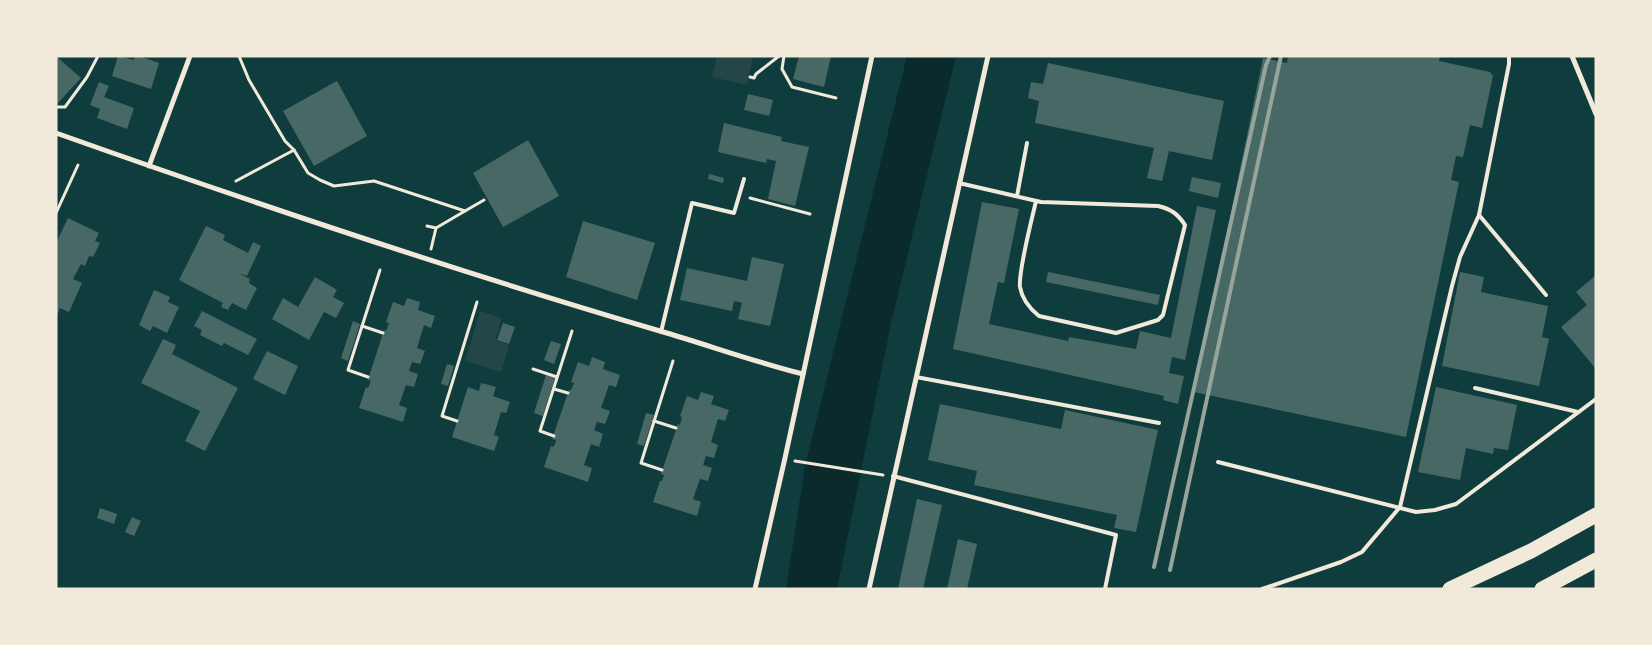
<svg xmlns="http://www.w3.org/2000/svg" width="1652" height="645" viewBox="0 0 1652 645" font-family="'Times New Roman',serif">
<rect width="100%" height="100%" fill="#0f3d3e"/>
<!-- green -->
<g fill="#244646">
<polygon points="717,56 753,56 747,85 712,77"/>
<polygon points="480,311 502,318 495,340 509,345 501,372 465,361"/>
</g>
<!-- water -->
<polygon fill="#0a2a2b" points="907,56 956,56 891,323 837,589 786,589 805,466"/>
<!-- building -->
<g fill="#486865">
<polygon points="56,56 81,78 56,105"/>
<polygon points="118,56 134,60 135,56 139,56 159,63 151,89 112,76"/>
<polygon points="799,56 831,56 824,87 793,79"/>
<polygon points="1288,56 1440,56 1439,61 1490,72 1493,76 1482,128 1470,125 1463,157 1456,156 1451,180 1459,182 1406,437 1194,392 1263,58 1287,63"/>
<polygon points="1048,63 1224,101 1212,160 1169,151 1162,181 1147,178 1154,148 1035,123 1039,101 1028,98 1031,82 1043,84"/>
<polygon points="337,81 367,136 314,166 283,111"/>
<polygon points="99,82 109,86 104,97 134,108 127,129 97,118 100,109 90,105"/>
<polygon points="748,94 773,100 769,116 744,110"/>
<polygon points="724,123 782,137 781,141 809,147 795,206 768,199 776,161 767,159 766,163 718,152"/>
<polygon points="528,140 559,196 503,227 473,173"/>
<polygon points="709,174 724,178 723,183 708,179"/>
<polygon points="1192,177 1221,183 1218,198 1189,191"/>
<polygon points="982,202 1019,209 1004,283 998,282 989,324 1068,341 1069,337 1136,349 1140,331 1171,338 1197,206 1216,210 1185,360 1172,357 1169,373 1184,376 1178,404 1163,400 1164,396 953,349"/>
<polygon points="68,218 99,233 95,241 100,243 93,257 89,256 85,266 81,264 73,279 82,283 69,312 60,308 56,317 56,243"/>
<polygon points="583,221 655,243 637,300 566,277"/>
<polygon points="206,226 225,235 223,240 248,253 253,242 261,246 247,276 238,273 250,279 249,283 257,288 246,310 232,303 228,310 221,307 223,303 179,280"/>
<polygon points="752,257 784,264 770,326 738,319 742,303 734,301 732,311 680,300 687,268 747,281"/>
<polygon points="1048,272 1160,295 1158,305 1046,282"/>
<polygon points="1460,272 1484,277 1481,292 1548,306 1542,337 1549,339 1539,386 1442,366"/>
<polygon points="1596,275 1596,369 1561,327 1587,305 1576,292"/>
<polygon points="315,277 337,290 333,297 344,303 336,318 324,312 309,340 272,319 283,298 298,307"/>
<polygon points="154,290 170,297 168,302 179,307 167,333 153,326 150,331 139,325"/>
<polygon points="407,298 420,302 418,310 435,316 431,328 424,325 417,348 425,351 420,364 412,362 409,371 418,374 414,387 406,385 399,405 407,408 403,422 359,408 366,387 368,388 371,381 368,380 384,330 386,331 389,323 386,322 393,302 404,306"/>
<polygon points="202,311 257,339 248,355 224,343 222,346 200,335 202,330 194,326"/>
<polygon points="353,321 360,324 348,361 341,358"/>
<polygon points="503,323 515,327 509,344 497,340"/>
<polygon points="163,339 176,345 172,354 238,388 205,451 185,441 200,411 141,383"/>
<polygon points="551,341 561,344 554,364 544,360"/>
<polygon points="267,351 298,366 285,395 253,379"/>
<polygon points="592,357 605,362 603,369 620,375 616,387 609,385 601,408 610,411 605,424 597,422 594,430 603,434 599,447 591,444 584,465 592,468 588,482 544,467 551,446 553,447 555,444 556,440 552,439 569,390 571,390 574,383 571,382 578,362 589,366"/>
<polygon points="447,364 454,366 448,386 441,384"/>
<polygon points="546,375 555,378 543,416 534,413"/>
<polygon points="481,383 496,387 493,396 510,402 506,413 501,412 494,435 499,437 494,451 452,437 468,387 479,391"/>
<polygon points="1436,387 1517,405 1508,450 1494,448 1493,454 1466,448 1460,480 1418,472"/>
<polygon points="701,392 714,396 711,404 729,410 725,421 718,419 711,442 718,445 714,458 706,456 703,465 712,468 708,481 700,479 693,499 701,502 697,516 653,502 660,481 662,481 664,475 661,474 678,424 680,425 682,417 680,416 687,396 698,400"/>
<polygon points="940,404 1061,429 1065,410 1158,430 1136,532 1114,528 1117,515 974,485 977,471 928,460"/>
<polygon points="646,413 654,415 644,446 637,444"/>
<polygon points="917,499 942,505 923,589 898,589"/>
<polygon points="100,508 117,514 114,524 97,518"/>
<polygon points="132,517 141,521 134,536 125,532"/>
<polygon points="958,539 977,544 967,589 947,589"/>
</g>
<g fill="none" stroke-linecap="round" stroke-linejoin="round">
<!-- path -->
<g stroke="#f1e9da" stroke-width="3">
<polyline points="239,56 249,80 285,141 294,150 308,173 320,180 334,186 374,181 465,211 436,228 431,249"/>
<polyline points="784,56 782,69 792,87 836,98"/>
<polyline points="750,77 754,78 756,74 779,56"/>
<polyline points="56,107 65,107 87,77 98,56"/>
<polyline points="236,181 294,150"/>
<polyline points="750,198 810,214"/>
<polyline points="465,211 484,200"/>
<polyline points="56,213 78,165"/>
<polyline points="427,226 436,228"/>
<polyline points="362,326 383,333"/>
<polyline points="533,369 557,377"/>
<polyline points="368,377 348,370 380,270"/>
<polyline points="554,389 568,393"/>
<polyline points="457,421 442,416 477,302"/>
<polyline points="654,421 676,428"/>
<polyline points="554,436 540,431 572,331"/>
<polyline points="795,461 883,475"/>
<polyline points="662,470 641,463 673,361"/>
</g>
<!-- service -->
<g stroke="#f1e9da" stroke-width="4">
<path d="M959,183L1041,202L1158,206C1171,209 1178,214 1185,225L1163,315L1158,320L1116,333L1039,316C1029,308 1022,299 1020,287C1018,272 1032,219 1036,201"/>
<polyline points="1017,196 1027,143"/>
<polyline points="1479,215 1546,295"/>
<polyline points="661,332 692,203 734,213 744,179"/>
<polyline points="916,377 1159,423"/>
<polyline points="1475,388 1578,412"/>
<polyline points="1218,462 1416,512 1435,510 1456,504 1596,399"/>
<polyline points="893,476 1116,535 1105,589"/>
<polyline points="1262,589 1341,562 1362,552 1400,507 1452,286 1460,257 1479,215 1509,64 1509,56"/>
</g>
<!-- minor -->
<g stroke="#f1e9da" stroke-width="5">
<polyline points="1572,56 1596,114"/>
<path d="M56,133C256,204 456,271 660,331C708,345 755,362 803,374"/>
<polyline points="149,166 190,56"/>
<polyline points="755,589 785,458 872,56"/>
<polyline points="869,589 988,56"/>
</g>
<!-- motorway -->
<g stroke="#f1e9da" stroke-width="15">
<polyline points="1450,589 1531,551 1596,515"/>
<polyline points="1542,589 1596,560"/>
</g>
<!-- rail -->
<g stroke="#97a49c" stroke-width="4">
<polyline points="1154,567 1266,65 1270,56"/>
<polyline points="1170,570 1281,56"/>
</g>
</g>
<!-- border -->
<rect width="1652" height="645" fill="none" stroke="#f1e9da" stroke-width="115"/>
</svg>
